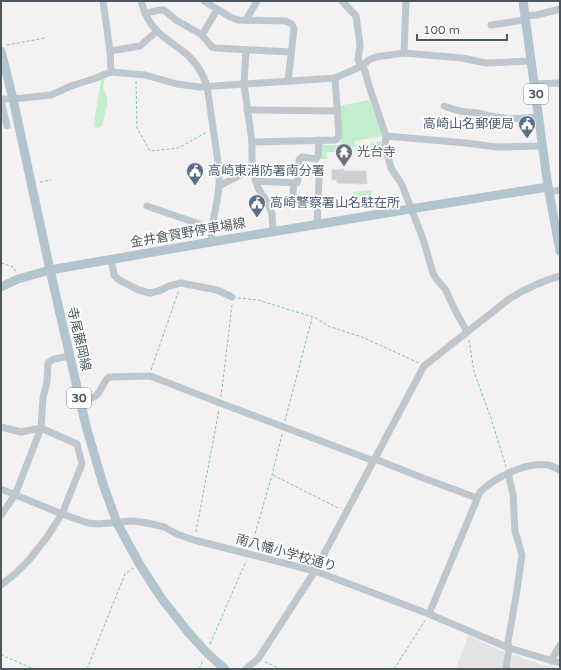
<svg xmlns="http://www.w3.org/2000/svg" width="561" height="670" viewBox="0 0 561 670" font-family="'Varela Round','Noto Sans JP',sans-serif">
<rect width="100%" height="100%" fill="#f3f1f2"/>
<!-- education -->
<g fill="#e4e2e3">
<polygon points="468,636 504,652 505,657 503,669 456,669"/>
<polygon points="514,655 542,665 560,668 560,669 510,669 512,657"/>
</g>
<!-- green -->
<g fill="#c3eece">
<polygon points="105,78 103,89 107,97 107,106 102,126 98,128 94,127 95,116 101,80"/>
<polygon points="369,100 383,136 355,141 355,147 336,148 336,152 327,152 327,159 321,159 321,145 341,145 338,106"/>
<polygon points="381,141 382,145 365,149 364,145"/>
<polygon points="371,190 372,197 354,199 353,192"/>
</g>
<!-- building -->
<polygon fill="#cbcfd3" stroke="#d6d8dc" points="344,169 344,171 366,171 367,184 337,183 337,180 332,180 332,170"/>
<g fill="none" stroke-linecap="round" stroke-linejoin="round">
<!-- path -->
<g stroke="#7ccb99" stroke-width="1" stroke-dasharray="3 2" stroke-linecap="butt">
<polyline points="7,45 45,38"/>
<polyline points="136,81 137,128 150,151 178,148 207,132"/>
<polyline points="40,182 51,180"/>
<polyline points="1,263 13,267 16,272"/>
<polyline points="238,298 258,300 316,318 328,326 362,337 419,363"/>
<polyline points="469,340 474,372 491,418 506,467"/>
<polyline points="151,370 179,290"/>
<polyline points="221,397 232,305"/>
<polyline points="285,421 312,318"/>
<polyline points="273,475 340,509"/>
<polyline points="196,532 219,410"/>
<polyline points="251,548 272,475 282,434"/>
<polyline points="210,644 246,561"/>
<polyline points="1,654 6,657 34,669"/>
<polyline points="265,662 281,669"/>
<polyline points="87,669 125,574 134,568"/>
<polyline points="199,669 203,660"/>
<polyline points="394,669 426,619"/>
</g>
<!-- minor -->
<g stroke="#bec7cd" stroke-width="7">
<polyline points="103,1 110,51 111,72"/>
<path d="M141,1C144,12 149,23 157,31C164,38 172,43 180,49C193,58 202,71 207,86L219,169V186L217,201L212,227L211,242"/>
<path d="M204,1L230,17L238,20L285,21C290,23 293,23 294,29L288,81"/>
<polyline points="342,1 356,16 360,45 358,60 365,71 369,86 386,136 385,145 391,168 402,185 423,239 433,273 437,280 445,289 456,312 467,332"/>
<polyline points="145,13 161,10 164,10 176,20 202,35 212,47 215,48 291,52"/>
<polyline points="525,16 537,15 560,9"/>
<polyline points="246,20 257,1"/>
<polyline points="491,25 525,20"/>
<polyline points="202,35 217,10"/>
<polyline points="246,50 244,84 252,142 252,169 258,188 267,202 272,214 273,232"/>
<polyline points="110,51 140,46 157,31"/>
<polyline points="404,53 406,1"/>
<polyline points="535,84 560,83"/>
<polyline points="1,99 13,99 51,95 71,86 96,78 108,73 111,72 145,75 177,84 200,87 335,78 362,66 369,60 376,57 404,53 462,58 486,63 531,61"/>
<polyline points="1,100 7,126"/>
<polyline points="444,106 459,111 478,113 490,116 509,119 539,117"/>
<polyline points="247,110 337,111"/>
<polyline points="386,136 466,143 497,147 543,146"/>
<polyline points="252,142 336,140 339,136 335,78"/>
<polyline points="256,181 297,183 298,180 299,160 302,157 316,159 318,156 319,140"/>
<polyline points="219,186 252,169"/>
<polyline points="549,192 560,190"/>
<polyline points="267,202 271,201 318,204"/>
<polyline points="292,202 294,183"/>
<polyline points="147,206 205,226 212,227"/>
<polyline points="317,225 319,179"/>
<polyline points="111,259 114,275 119,280 139,290 150,293 159,291 169,286 181,283 217,290 232,297"/>
<path d="M80,400C93,399 97,398 103,385C105,382 106,379 109,377L149,376L153,377L220,403L374,461"/>
<polyline points="1,427 21,432 41,428 77,444 82,464 62,514 47,537 29,560 16,573 1,585"/>
<polyline points="375,459 423,478 477,498"/>
<polyline points="1,489 62,514 88,523 99,524 131,521 141,522 152,524 164,527 177,534 194,540 249,554 315,571 429,614 509,648 560,663"/>
<polyline points="1,515 15,495 41,428 43,398 47,382 48,363 54,359 70,356"/>
<path d="M429,614L480,492C495,477 526,462 548,465C552,466 556,468 560,470"/>
<polyline points="551,661 560,645"/>
<path d="M246,669L258,659L315,571L424,366L509,299C525,289 541,281 560,276"/>
<polyline points="506,669 509,648 508,642 517,590 522,555 515,531 513,494 508,473"/>
</g>
<!-- major -->
<g stroke="#b2c4ce" stroke-width="9">
<polyline points="523,1 548,187 560,251"/>
<polyline points="1,51 13,99 50,270 86,426 103,484 117,523 140,565 162,599 188,632 208,654 225,669"/>
<polyline points="1,287 18,279 50,270 211,242 410,209 548,187"/>
</g>
</g>
<!-- icons -->
<defs>
<g id="civic-pin" transform="scale(0.9)"><path d="M0 17L-7.5 6A9.5 9.5 0 1 1 7.5 6Z" fill="#5c6f8a" stroke="#fff"/><path d="M-.6-6.5H3V-4.5H.6V-3L4-1V1h2V6H-6V1h2V-1L-.6-3ZM-1.2 2.5V6h2.4V2.5Z" fill="#fff"/></g>
<g id="temple-pin" transform="scale(0.9)"><path d="M0 17L-7.5 6A9.5 9.5 0 1 1 7.5 6Z" fill="#6b7280" stroke="#fff"/><path d="M0-6L5-2H3V0L6.5 2.5H4V6H1.5V3h-3V6H-4V2.5H-6.5L-3 0V-2H-5Z" fill="#fff"/></g>
</defs>
<g fill-rule="evenodd">
<use href="#civic-pin" x="527" y="124"/>
<use href="#temple-pin" x="344" y="152"/>
<use href="#civic-pin" x="195" y="171"/>
<use href="#civic-pin" x="257" y="203"/>
</g>
<g text-anchor="middle" dominant-baseline="central" stroke-width="3.5" stroke-linejoin="round" paint-order="stroke">
<!-- shield labels -->
<g fill="#fff" stroke="#80898e" stroke-width="1">
<rect x="524" y="84" width="24" height="20" rx="3"/>
<rect x="67" y="388" width="24" height="20" rx="3"/>
</g>
<g font-size="12" font-weight="bold" fill="#4a575e">
<text x="536" y="94">30</text>
<text x="79" y="398">30</text>
</g>
<!-- service labels -->
<g font-size="13" fill="#4e5e75" stroke="#fff" text-anchor="start">
<text x="514" y="124" text-anchor="end">高崎山名郵便局</text>
<text x="208" y="171">高崎東消防署南分署</text>
<text x="270" y="203">高崎警察署山名駐在所</text>
</g>
<!-- worship labels -->
<g font-size="13" fill="#5b616d" stroke="#fff" text-anchor="start">
<text x="357" y="152">光台寺</text>
</g>
<!-- street labels -->
<g font-size="13" fill="#4a575e" stroke="#fff">
<text transform="translate(188 233) rotate(-10)">金井倉賀野停車場線</text>
<text transform="translate(79 339) rotate(77)">寺尾藤岡線</text>
<text transform="translate(286 553) rotate(16)">南八幡小学校通り</text>
</g>
</g>
<!-- border -->
<rect width="561" height="670" fill="none" stroke="#4a575e" stroke-width="4"/>
<!-- scale -->
<path d="M417 34v6h90v-6" fill="none" stroke="#4a575e" stroke-width="2"/>
<text x="423" y="34" font-size="12" fill="#4a575e" stroke="#ffffff" stroke-width="3" paint-order="stroke">100 m</text>
</svg>
